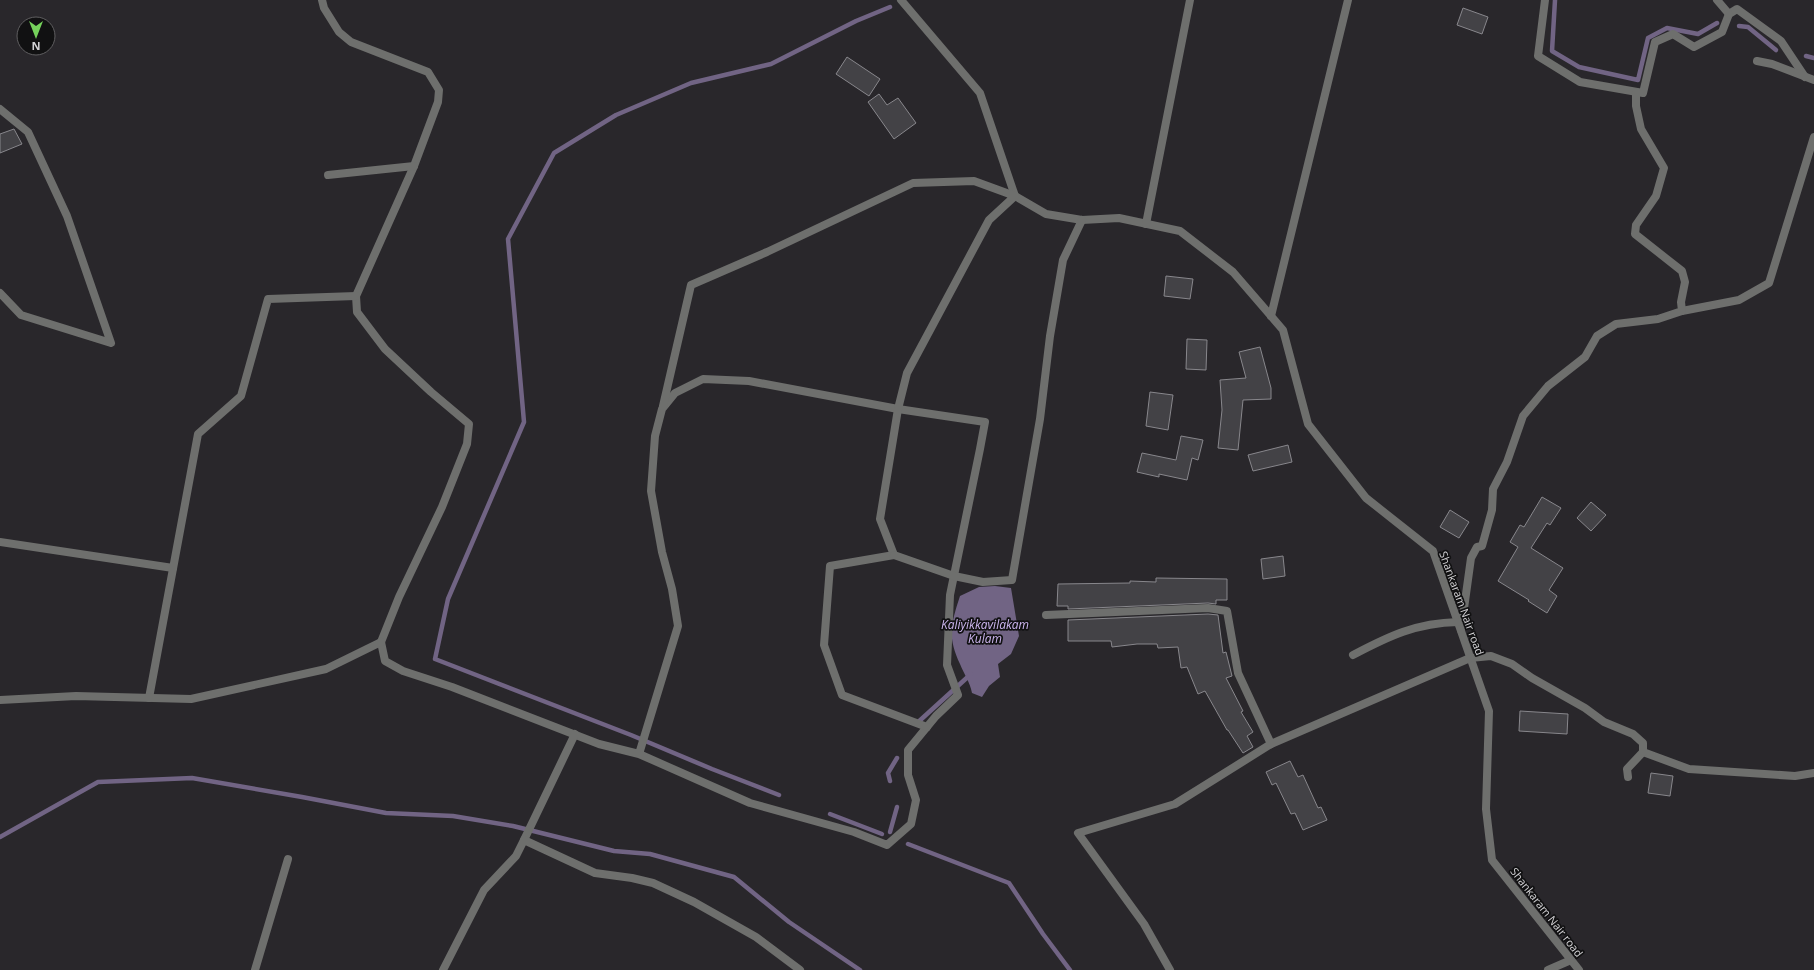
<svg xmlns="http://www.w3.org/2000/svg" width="1814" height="970" viewBox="0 0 1814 970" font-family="'Open Sans',sans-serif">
<rect width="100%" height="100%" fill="#29272b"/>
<!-- water -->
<path fill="#716484" d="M995,586L1011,588L1019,636L1011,654L998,664L1000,677L989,686L982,697L972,693C970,682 964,674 960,664C947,636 951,624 960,596L979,587Z"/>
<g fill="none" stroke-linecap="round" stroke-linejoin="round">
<!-- stream -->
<g stroke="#716484" stroke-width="4.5">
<polyline points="1555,0 1552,51 1579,67 1638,80 1648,38 1667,28 1698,34 1717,23"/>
<polyline points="1739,26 1748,27 1776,50"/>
<polyline points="1806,56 1814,58"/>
<polyline points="916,724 971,674"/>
<polyline points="890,781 888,773 897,758"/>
<polyline points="779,795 712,769 631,735 435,659 448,599 524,422 508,239 554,153 616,115 691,83 771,64 856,21 890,7"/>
<polyline points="830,814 882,834"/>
<polyline points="890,832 897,807"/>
<polyline points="0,837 98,782 192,778 302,797 386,813 453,816 513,826 614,851 650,854 734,877 789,922 860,970"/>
<polyline points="908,844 1009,883 1043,934 1070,970"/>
</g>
</g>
<!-- building -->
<g fill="#434246" stroke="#88878c">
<polygon points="1463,8 1488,17 1482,34 1457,25"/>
<polygon points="847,57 880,79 869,96 836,74"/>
<polygon points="879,94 887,105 898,98 916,123 894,139 868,102"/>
<polygon points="14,129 22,144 0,153 0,134"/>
<polygon points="1166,276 1193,279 1190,299 1164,296"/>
<polygon points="1187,339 1207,340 1206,370 1186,369"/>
<polygon points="1260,347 1271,388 1271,399 1243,400 1238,450 1218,448 1222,410 1220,380 1246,378 1239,352"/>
<polygon points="1150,392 1173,395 1168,430 1146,426"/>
<polygon points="1181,436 1203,440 1198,460 1192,458 1187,480 1159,474 1159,477 1137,472 1142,453 1176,460"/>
<polygon points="1288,445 1292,462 1253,471 1248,455"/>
<polygon points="1542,497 1561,508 1550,525 1547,523 1531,548 1563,568 1549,590 1557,596 1547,613 1528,601 1529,600 1498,581 1518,547 1510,542 1520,525 1524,527"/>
<polygon points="1591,502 1606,515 1591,531 1577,518"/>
<polygon points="1450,510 1469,522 1459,538 1440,527"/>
<polygon points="1283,556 1285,576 1263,579 1261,559"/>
<polygon points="1156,578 1227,579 1227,600 1216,600 1216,604 1208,603 1068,609 1068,606 1057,606 1058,584 1130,583 1130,581 1156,582"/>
<polygon points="1208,614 1218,615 1223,653 1226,652 1232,676 1226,678 1243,711 1241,712 1253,732 1247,736 1253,747 1243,753 1228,730 1227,730 1205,691 1198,694 1187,667 1181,668 1178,647 1158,648 1157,644 1137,644 1112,647 1111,641 1068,641 1068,620"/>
<polygon points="1520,711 1568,714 1567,734 1519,731"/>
<polygon points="1290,761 1298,777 1303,775 1318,808 1321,807 1327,820 1303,830 1295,813 1291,814 1276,783 1272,785 1266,772"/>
<polygon points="1651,773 1673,776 1670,796 1648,793"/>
</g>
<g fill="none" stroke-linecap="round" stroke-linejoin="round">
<!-- street -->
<g stroke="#6e6f6d" stroke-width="8">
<polyline points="322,0 324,8 339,32 351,42 428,72 439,90 438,102 414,166 356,296 357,312 385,349 431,392 469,424 467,444 442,507 399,597 381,642 385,661 403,671 452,687 599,744 639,754 750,803 854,832 887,845 911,824 916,800 908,775 908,750 936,716 958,695 947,665 950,595 980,449 985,422 898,409 749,381 703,379 675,393 662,409 655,436 651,491 662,552 672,589 678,626 639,754"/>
<polyline points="901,0 980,93 1015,196 1046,214 1082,220 1119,218 1180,231 1233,272 1283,330 1308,424 1366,498 1433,551 1489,711 1486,809 1492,860 1579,970"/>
<polyline points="1545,0 1538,56 1580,82 1643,93 1655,42 1673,34 1694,47 1722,32 1729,14 1737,9 1781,41 1805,77"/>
<polyline points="1717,0 1729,14"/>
<polyline points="1757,61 1772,64 1814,80"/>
<polyline points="0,109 28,132 67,216 111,343 21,315 0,293"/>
<polyline points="328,175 414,166"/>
<polyline points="1146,224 1190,0"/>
<polyline points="1682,311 1739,300 1769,283 1814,137"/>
<polyline points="1271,316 1348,0"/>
<polyline points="663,406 691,285 767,252 913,183 974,181 1015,196 989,220 907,373 898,409 880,519 894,555 830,566 824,645 842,695 927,727"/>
<polyline points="0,542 173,568"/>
<polyline points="894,555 954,576 983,582 1012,580 1040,419 1050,336 1063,260 1082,220"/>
<polyline points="1046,615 1208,608 1227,611 1238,673 1271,744"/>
<polyline points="1461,630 1471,558 1477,547 1482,546 1492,510 1493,489 1507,462 1523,416 1548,386 1585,357 1597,336 1616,324 1658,319 1682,311 1681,302 1685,282 1682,271 1635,234 1636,225 1656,196 1664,168 1641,129 1636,106 1636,92"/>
<path d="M1353,655C1389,636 1416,623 1458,622"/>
<polyline points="149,698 198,434 241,396 268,299 356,296"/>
<polyline points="0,700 76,696 191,699 326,669 381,642"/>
<polyline points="1643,752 1689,769 1795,776 1814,773"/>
<polyline points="524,840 575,734"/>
<polyline points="255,970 288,859"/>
<polyline points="443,970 484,890 516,856 524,840 595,873 632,878 653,883 694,902 756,937 800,970"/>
<polyline points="1170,970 1144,924 1078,833 1175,804 1271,744 1470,658 1491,656 1512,664 1532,678 1585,708 1604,722 1633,734 1643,743 1643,752 1627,769 1628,777"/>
<polyline points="1548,970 1571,960"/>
</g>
</g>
<g text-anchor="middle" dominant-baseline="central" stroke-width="3.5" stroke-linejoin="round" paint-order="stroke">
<!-- street labels -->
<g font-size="11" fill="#d3d2d5" stroke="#111112">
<text transform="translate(1462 603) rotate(70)">Shankaram Nair road</text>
<text transform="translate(1547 912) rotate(52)">Shankaram Nair road</text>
</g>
<!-- water labels -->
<g font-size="12" font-style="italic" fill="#ccb6ee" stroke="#111112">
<text x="985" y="624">Kaliyikkavilakam<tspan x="985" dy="14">Kulam</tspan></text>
</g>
</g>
<!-- north arrow -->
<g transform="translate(36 36) rotate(180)"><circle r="19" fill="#111112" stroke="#5f5e60"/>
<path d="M0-3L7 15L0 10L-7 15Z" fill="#75d25b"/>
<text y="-6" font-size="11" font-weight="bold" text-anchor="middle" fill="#d3d2d5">N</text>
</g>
</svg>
